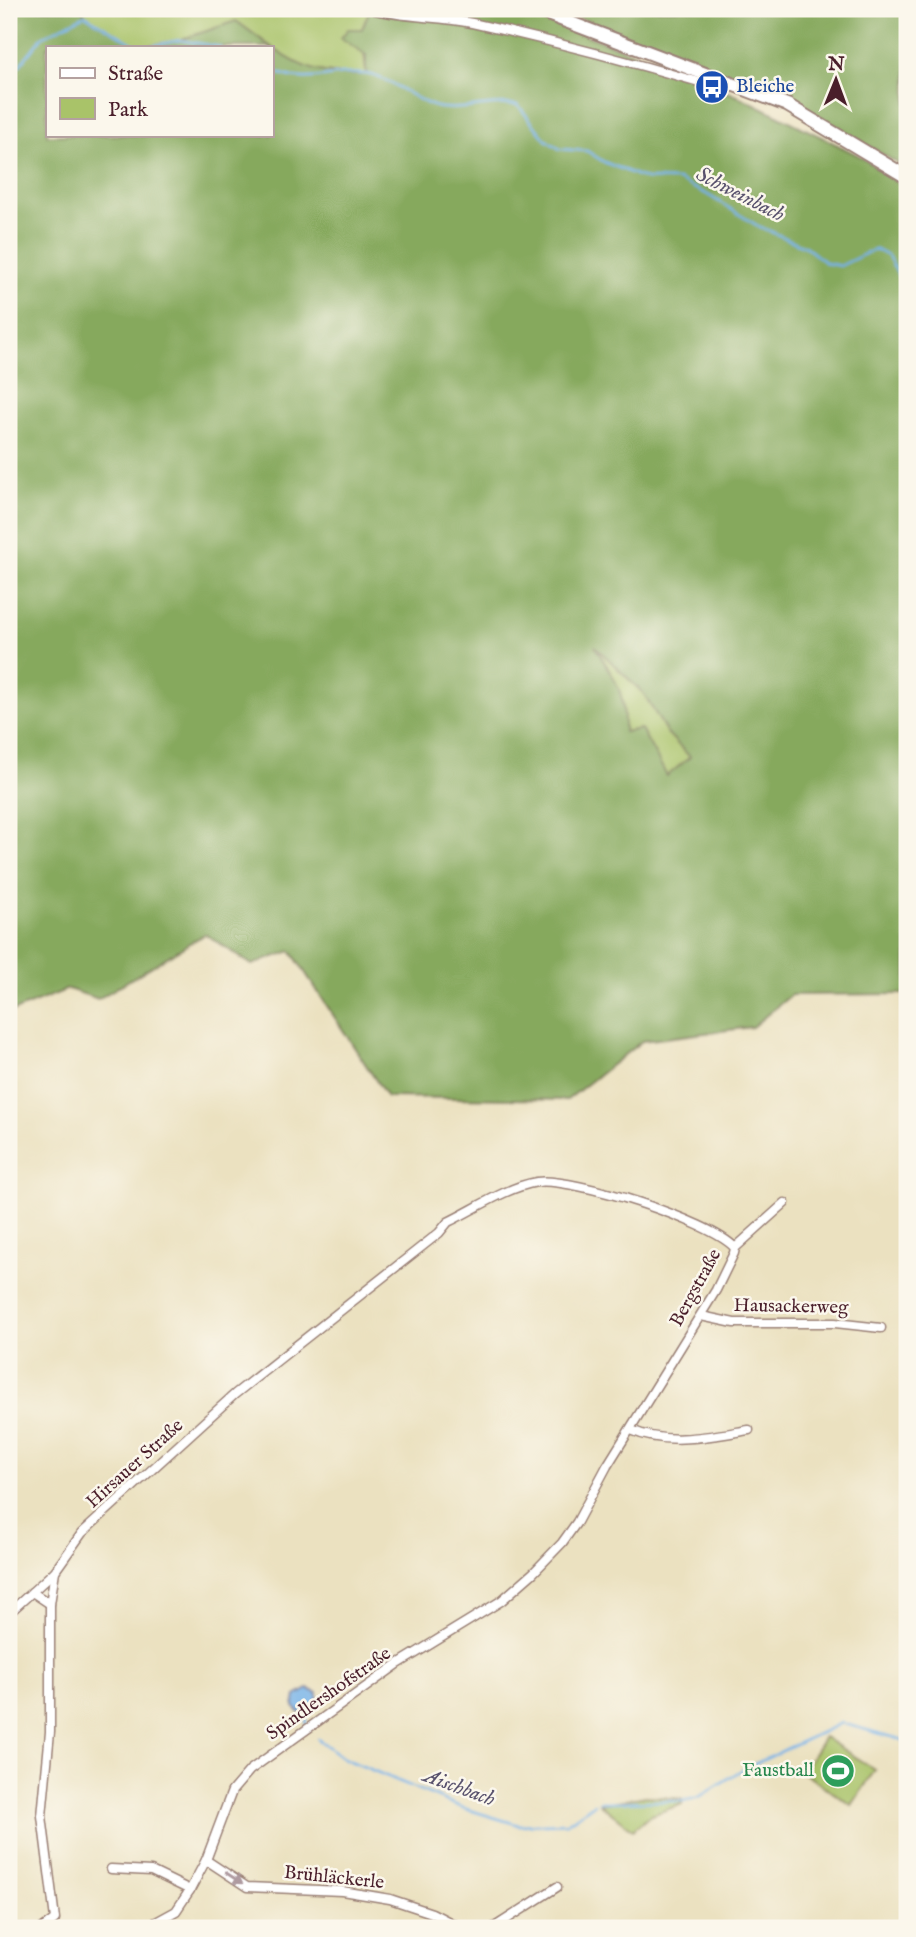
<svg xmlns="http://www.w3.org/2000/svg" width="916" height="1937" viewBox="0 0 916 1937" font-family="'IM FELL English',serif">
<rect width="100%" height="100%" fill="#fbf7ec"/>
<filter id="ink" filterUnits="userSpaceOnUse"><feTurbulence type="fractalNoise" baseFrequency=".0143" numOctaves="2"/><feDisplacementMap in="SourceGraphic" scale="14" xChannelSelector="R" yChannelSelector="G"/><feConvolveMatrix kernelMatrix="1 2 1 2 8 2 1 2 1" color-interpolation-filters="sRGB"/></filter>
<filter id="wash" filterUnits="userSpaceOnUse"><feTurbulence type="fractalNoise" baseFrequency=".00686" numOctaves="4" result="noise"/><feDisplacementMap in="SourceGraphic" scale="28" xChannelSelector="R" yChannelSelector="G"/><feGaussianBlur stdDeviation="1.57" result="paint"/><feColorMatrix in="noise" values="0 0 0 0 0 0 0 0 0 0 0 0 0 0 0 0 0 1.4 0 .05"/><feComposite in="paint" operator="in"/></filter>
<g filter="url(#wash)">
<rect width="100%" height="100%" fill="#ebe1c0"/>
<!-- green -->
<g fill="#a9c369" stroke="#7a714a" stroke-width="2">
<path d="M82,9H370L362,29L366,74C301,78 285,56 236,21L180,40L139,47L85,15Z"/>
<path d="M591,642L644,694L667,733L691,757L667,777L641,729L623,732C625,691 614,674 591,642Z"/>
<polygon points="824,1737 875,1770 852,1805 802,1772"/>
<polygon points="646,1796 682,1799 682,1804 649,1816 633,1830 600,1804"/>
</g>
<!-- forest -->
<g fill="#86a95d" stroke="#686444" stroke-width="2" fill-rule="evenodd">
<path d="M9,9H82L85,15L139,47H47V135H271V47H146L180,40L236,21C285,56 302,78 366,74V55L341,38L348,29H362L370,9H517L686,73L751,102L858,155L907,189V994L791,995L752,1027L642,1041L567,1100L387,1097L291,951L252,965L205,934L98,999L68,989L9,1013ZM595,646L644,694L667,733L690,757L667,776L641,729L624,732C625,685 615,683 595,646Z"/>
<polygon points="556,9 907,9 907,169 796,102"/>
</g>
<!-- water -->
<polygon fill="#76b2e8" stroke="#60688a" stroke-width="2" points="308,1689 318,1693 316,1709 300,1713 294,1707 296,1696"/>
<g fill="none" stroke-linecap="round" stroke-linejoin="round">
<!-- stream -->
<g stroke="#76b2e8" stroke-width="2.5">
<polyline points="146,47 180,40 220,47"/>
<polyline points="9,66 20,65 42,37 85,15 139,47"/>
<path d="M271,70C310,88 328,70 365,74C393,77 419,106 443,108C470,111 490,101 518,105L546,140L560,149L587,151L604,162L646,179L678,180L708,195L758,226L806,247L826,263L840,266L875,249L888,256L901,280L907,282"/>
<polyline points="306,1714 307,1726"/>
<polyline points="318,1739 343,1758 463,1808 519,1825 567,1823 594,1804"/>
<polyline points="599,1802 684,1801 699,1797 740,1771 841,1723 907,1741"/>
</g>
</g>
</g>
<g filter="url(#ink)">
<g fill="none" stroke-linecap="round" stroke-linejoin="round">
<!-- minor casing -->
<g stroke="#9a8076" stroke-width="11">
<g id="minor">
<path d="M371,9C404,18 438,16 472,23C548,40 624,60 699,82L712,77"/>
<polyline points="735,1248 785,1203"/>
<polyline points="701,1316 734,1323 835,1323 881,1328"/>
<path d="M631,1430C667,1446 711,1436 749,1430"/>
<polyline points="32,1592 50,1604"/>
<polyline points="9,1613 55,1571"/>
<polyline points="206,1860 247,1887 342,1891 390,1899 432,1913 461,1928"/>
<polyline points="111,1869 151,1871 190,1890"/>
<polyline points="158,1923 168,1928"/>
<path d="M43,1928L55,1919L42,1816L50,1732V1604L55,1571L82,1533L235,1394L439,1233L448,1222C475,1209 507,1187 537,1182C573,1177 711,1221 735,1248L734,1253L716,1290L607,1466L577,1522L562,1543L533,1573L501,1601L398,1664L250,1770L232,1791L206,1860L190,1890L176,1911L145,1928"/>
<polyline points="493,1928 557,1887"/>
</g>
</g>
<!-- primary casing -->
<g stroke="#9a8076" stroke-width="16">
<polyline id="primary" points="534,9 787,105 907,177"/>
</g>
<!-- minor -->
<use href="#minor" stroke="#fff" stroke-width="8"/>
<!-- primary -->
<use href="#primary" stroke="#fff" stroke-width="12"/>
</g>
<!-- one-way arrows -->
<defs><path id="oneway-solid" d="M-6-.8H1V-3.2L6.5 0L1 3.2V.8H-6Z" transform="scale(1.75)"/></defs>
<use fill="#ae9aa0" href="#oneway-solid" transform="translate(234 1878) rotate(33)"/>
</g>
<!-- icons -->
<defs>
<g id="bus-disc" transform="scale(1.75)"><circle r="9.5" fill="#1a4fb4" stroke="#fbf7ec"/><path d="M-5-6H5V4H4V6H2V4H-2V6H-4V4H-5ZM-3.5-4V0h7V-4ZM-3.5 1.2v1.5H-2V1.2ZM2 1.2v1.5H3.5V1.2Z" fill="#fff"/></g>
<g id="stadium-disc" transform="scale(1.75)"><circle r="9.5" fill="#2e9e5b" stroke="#fbf7ec"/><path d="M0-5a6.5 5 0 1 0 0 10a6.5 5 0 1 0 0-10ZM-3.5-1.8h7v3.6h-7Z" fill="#fff"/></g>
</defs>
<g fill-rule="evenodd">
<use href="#bus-disc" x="712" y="87"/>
<use href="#stadium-disc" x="838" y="1771"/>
</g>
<g text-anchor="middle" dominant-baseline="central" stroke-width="5" stroke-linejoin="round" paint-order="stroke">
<!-- transit labels -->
<g font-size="19" fill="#164399" stroke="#fbf7ec" text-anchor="start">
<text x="736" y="87">Bleiche</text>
</g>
<!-- street labels -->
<g font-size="19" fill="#4a1f2b" stroke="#fbf7ec">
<text transform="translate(696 1288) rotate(-61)">Bergstraße</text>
<text transform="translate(791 1307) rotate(1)">Hausackerweg</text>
<text transform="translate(135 1464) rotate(-42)">Hirsauer Straße</text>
<text transform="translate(329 1694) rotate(-35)">Spindlershofstraße</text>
<text transform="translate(334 1878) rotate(6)">Brühläckerle</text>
</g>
<!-- leisure labels -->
<g font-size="19" fill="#27864d" stroke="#fbf7ec" text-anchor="end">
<text x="814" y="1771">Faustball</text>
</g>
<!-- water labels -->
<g font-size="21" font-style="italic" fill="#59526d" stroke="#fbf7ec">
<text transform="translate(740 195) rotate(27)">Schweinbach</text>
<text transform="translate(459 1788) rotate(20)">Aischbach</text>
</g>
</g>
<!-- margin -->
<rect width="916" height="1937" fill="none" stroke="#fbf7ec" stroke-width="35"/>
<!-- legend -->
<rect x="46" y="46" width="228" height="91" fill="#fbf7ec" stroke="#b4a19f" stroke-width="2"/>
<rect x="60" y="68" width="35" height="10" fill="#ffffff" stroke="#b4a19f" stroke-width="2"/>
<text x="108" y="80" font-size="21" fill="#4a1f2b">Straße</text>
<rect x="60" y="98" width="35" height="21" fill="#a9c369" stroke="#b4a19f" stroke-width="2"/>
<text x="108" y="116" font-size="21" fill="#4a1f2b">Park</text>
<!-- north arrow -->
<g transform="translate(836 80) rotate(1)" stroke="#fbf7ec" stroke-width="5" paint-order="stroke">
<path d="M0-5L12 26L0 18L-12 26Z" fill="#4a1f2b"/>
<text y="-10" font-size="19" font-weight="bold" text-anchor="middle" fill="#4a1f2b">N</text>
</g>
</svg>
